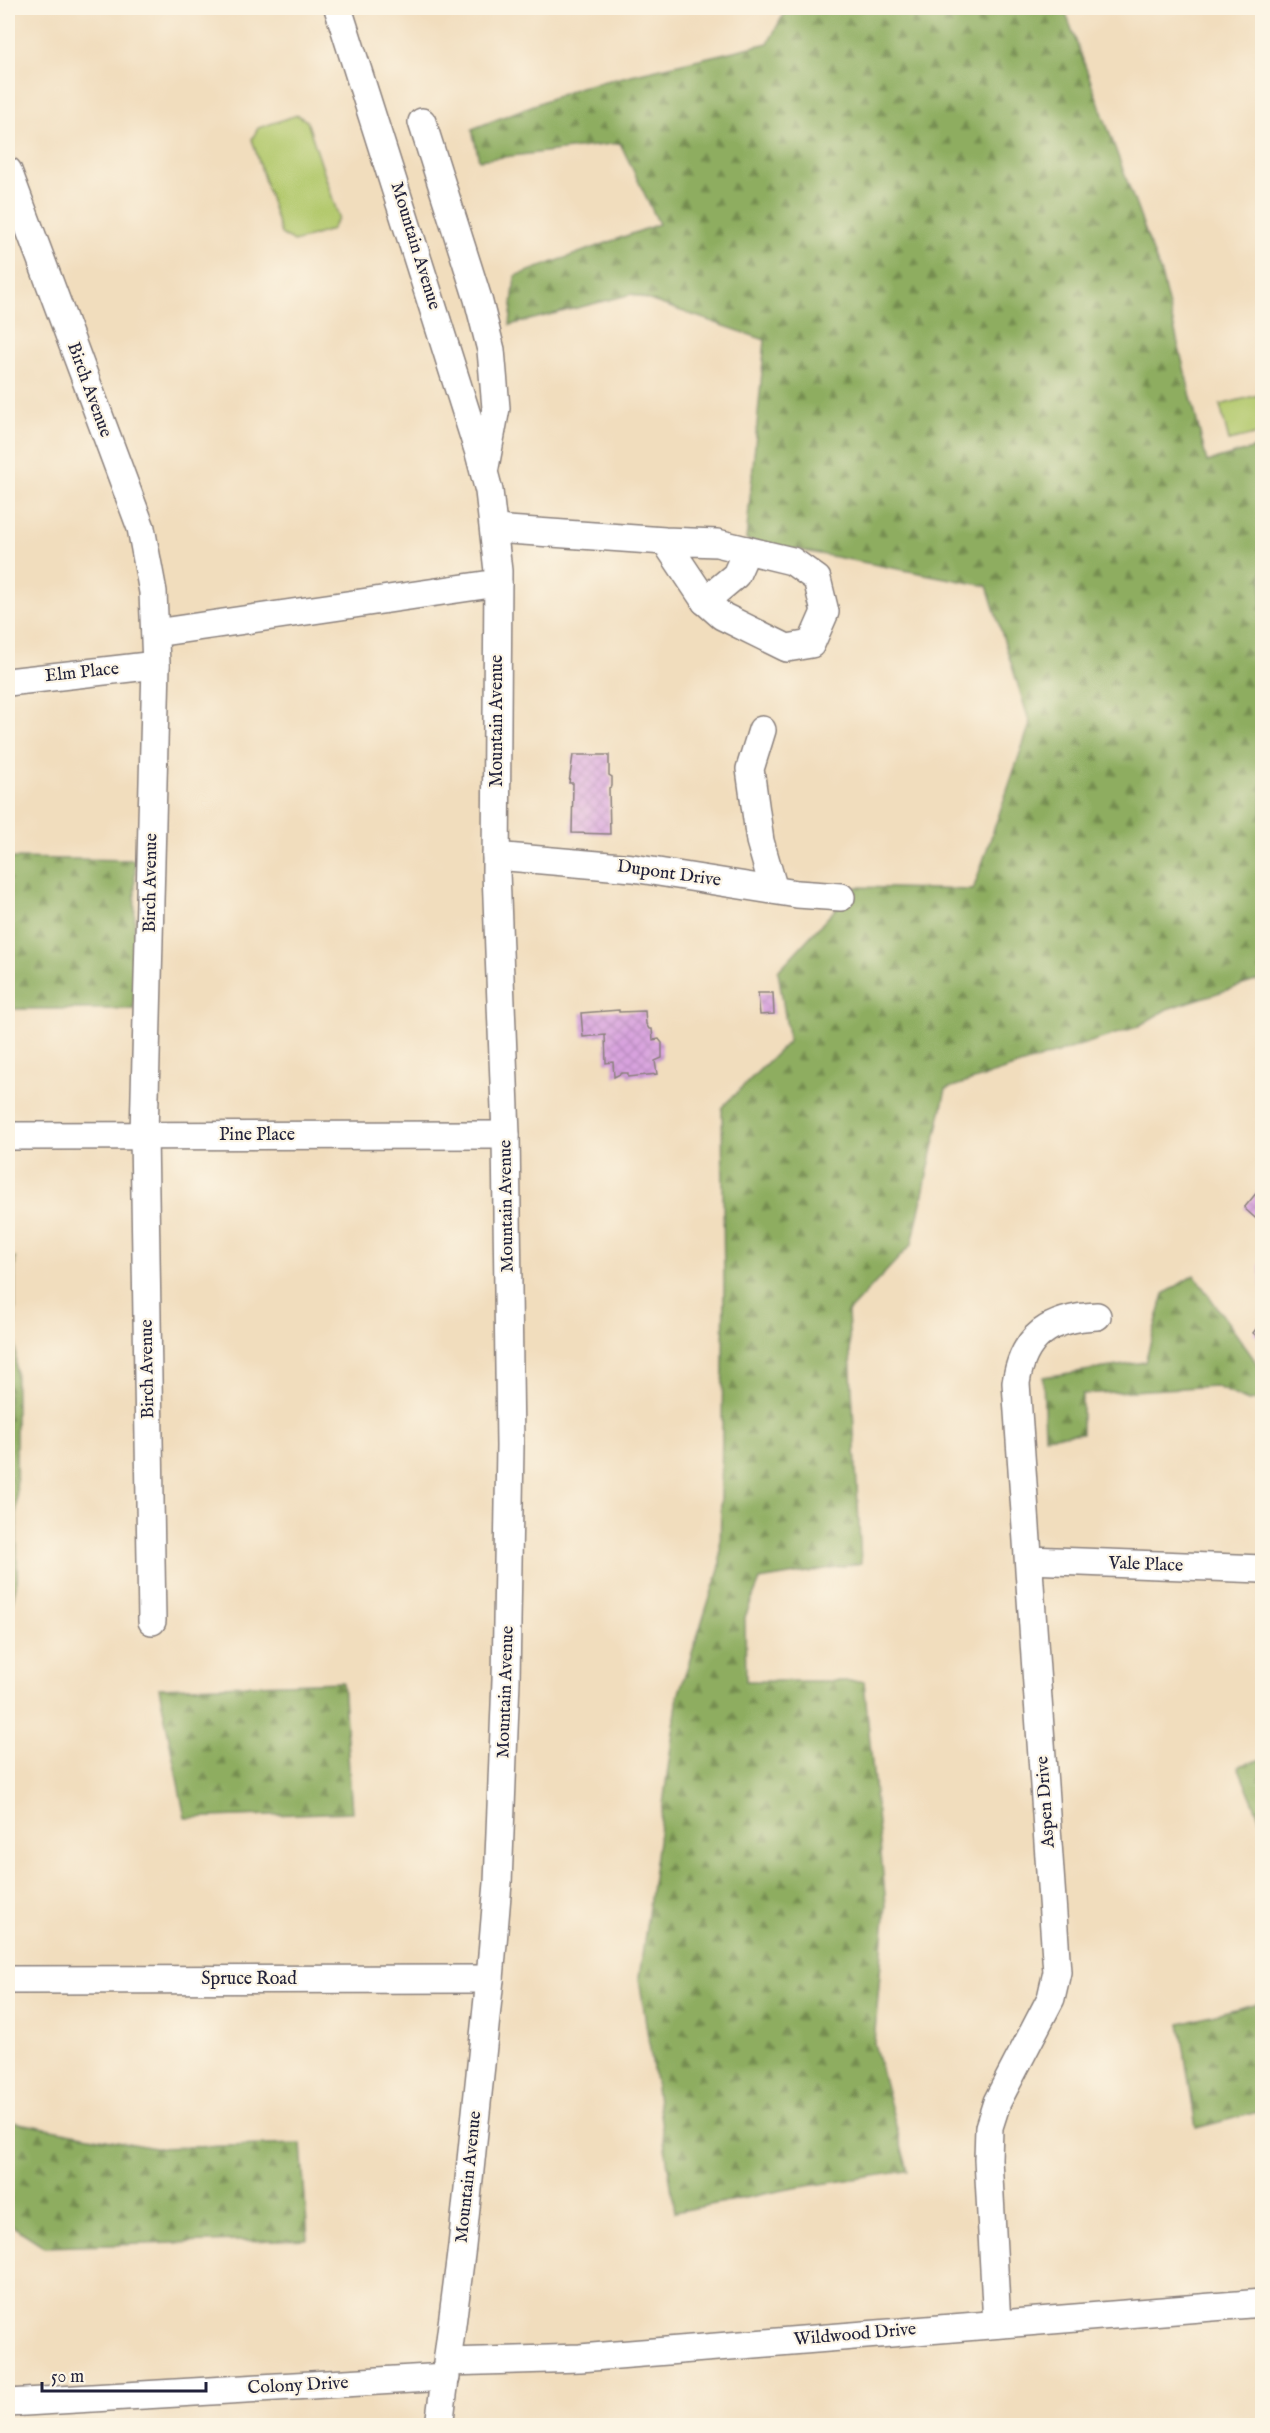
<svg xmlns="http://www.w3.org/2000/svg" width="1270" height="2433" viewBox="0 0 1270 2433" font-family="'IM FELL English',serif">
<defs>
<pattern id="forest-firs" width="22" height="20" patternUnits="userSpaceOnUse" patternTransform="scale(1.5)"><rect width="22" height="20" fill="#8ead60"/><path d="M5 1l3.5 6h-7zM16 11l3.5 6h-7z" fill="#748c50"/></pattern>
<pattern id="building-cross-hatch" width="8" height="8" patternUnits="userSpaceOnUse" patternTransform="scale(1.5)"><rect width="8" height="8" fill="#d8a2de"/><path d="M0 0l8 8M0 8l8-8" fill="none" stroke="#b98bbf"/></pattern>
</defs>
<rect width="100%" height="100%" fill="#fcf5e5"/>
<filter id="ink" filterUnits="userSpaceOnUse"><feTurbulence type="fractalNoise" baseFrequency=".0167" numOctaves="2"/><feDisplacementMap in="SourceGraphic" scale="12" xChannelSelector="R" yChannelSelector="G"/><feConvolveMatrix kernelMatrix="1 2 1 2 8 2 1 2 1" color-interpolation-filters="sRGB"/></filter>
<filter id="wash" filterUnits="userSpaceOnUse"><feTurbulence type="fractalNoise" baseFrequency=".008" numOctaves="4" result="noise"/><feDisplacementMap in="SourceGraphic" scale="24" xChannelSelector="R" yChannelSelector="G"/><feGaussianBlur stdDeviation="1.35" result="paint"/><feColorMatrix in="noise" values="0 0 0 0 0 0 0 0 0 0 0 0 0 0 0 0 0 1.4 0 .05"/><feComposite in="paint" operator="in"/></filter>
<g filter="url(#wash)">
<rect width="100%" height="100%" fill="#f1ddbd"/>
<!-- forest -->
<g fill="url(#forest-firs)" stroke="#58684e" stroke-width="1.5">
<polygon points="787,8 1064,8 1161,274 1207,462 1262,446 1262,979 1167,1009 1137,1027 946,1089 912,1244 848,1312 861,1563 760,1580 745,1617 746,1681 864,1681 886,1905 874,2043 908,2171 794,2188 675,2212 639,1978 678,1696 720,1566 724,1288 722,1107 789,1041 778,971 856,887 973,890 1030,724 987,586 746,540 765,340 632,294 510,325 515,276 659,224 620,143 479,160 472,129 580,87 768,43"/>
<polygon points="8,858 135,860 134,1009 8,1009"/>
<polygon points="15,1257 17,1580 8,1625 8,1258"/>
<polygon points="1194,1275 1259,1366 1262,1366 1262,1399 1248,1401 1215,1386 1082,1394 1082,1433 1045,1437 1043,1377 1145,1362 1164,1294"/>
<polygon points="343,1682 352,1812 185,1818 159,1688"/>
<polygon points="1262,1759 1262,1824 1238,1766"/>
<polygon points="1262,2002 1262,2111 1196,2128 1180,2023"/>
<polygon points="8,2121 155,2148 301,2144 308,2239 45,2247 8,2223"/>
</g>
<!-- garden -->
<g fill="#b3c96d" stroke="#6a7654" stroke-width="1.5">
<polygon points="297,115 307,121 339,218 331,230 294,242 281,234 252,139 258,128"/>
<polygon points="1262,394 1262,433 1229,441 1220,405"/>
</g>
<g id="blocks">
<!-- building -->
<g fill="url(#building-cross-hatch)">
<polygon points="573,755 609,755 609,775 612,777 612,786 609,788 610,834 572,833 573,783 569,783"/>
<polygon points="758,993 773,993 774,1014 760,1015"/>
<polygon points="619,1010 619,1012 645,1011 646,1024 649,1029 652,1029 653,1040 659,1039 662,1043 662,1058 655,1061 657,1074 628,1077 628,1073 622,1073 614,1077 613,1062 606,1063 605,1035 583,1037 581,1013"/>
<polygon points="1262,1186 1262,1224 1244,1208"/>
<polygon points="1262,1264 1262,1288 1261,1289 1259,1265"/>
<polygon points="1262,1321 1262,1341 1253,1333"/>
</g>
</g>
</g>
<g filter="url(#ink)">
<use href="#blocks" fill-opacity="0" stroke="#8a807c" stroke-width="1.5"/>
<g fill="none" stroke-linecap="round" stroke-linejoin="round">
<!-- minor casing -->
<g stroke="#8a807c" stroke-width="30">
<g id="minor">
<polyline points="338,8 479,453 489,491 498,571 496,872 506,1135 510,1446 506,1680 498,1883 490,1979 462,2246 439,2426"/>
<polyline points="422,122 478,299 491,350 496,408 485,467"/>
<polyline points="8,171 141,528 153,592 156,665 144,1135 152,1621"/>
<polyline points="495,529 665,541 717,543 792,561 817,579 825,612 811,644 787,648 722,616 705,601 665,541"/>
<polyline points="705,601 736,575 747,550"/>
<polyline points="155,633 498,583"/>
<polyline points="8,682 156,665"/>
<polyline points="762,730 750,769 760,841 774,890"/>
<polyline points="496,856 633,868 797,894 841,897"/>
<polyline points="8,1136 506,1135"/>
<polyline points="1029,1560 1262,1569"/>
<polyline points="8,1980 490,1979"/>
<path d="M997,2324L988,2159L989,2127L997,2102L1051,1998L1057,1972L1016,1383C1023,1335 1051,1318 1097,1316"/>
<polyline points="448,2362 580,2358 1262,2303"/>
<polyline points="8,2403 446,2377"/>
</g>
</g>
<!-- minor -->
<use href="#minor" stroke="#fff" stroke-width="27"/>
</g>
</g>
<g text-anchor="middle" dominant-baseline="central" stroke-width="4.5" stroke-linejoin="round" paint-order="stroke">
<!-- street labels -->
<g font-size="18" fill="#22223b" stroke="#fcf5e5">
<text transform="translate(415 246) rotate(73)">Mountain Avenue</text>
<text transform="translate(89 390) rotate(70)">Birch Avenue</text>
<text transform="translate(82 673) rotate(-6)">Elm Place</text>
<text transform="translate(497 721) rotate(-90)">Mountain Avenue</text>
<text transform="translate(669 874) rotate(8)">Dupont Drive</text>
<text transform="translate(151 883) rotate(-89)">Birch Avenue</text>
<text x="257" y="1135">Pine Place</text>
<text transform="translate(507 1206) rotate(-91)">Mountain Avenue</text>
<text transform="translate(148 1369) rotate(-91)">Birch Avenue</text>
<text transform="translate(1146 1565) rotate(2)">Vale Place</text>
<text transform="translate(506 1692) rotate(-88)">Mountain Avenue</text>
<text transform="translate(1046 1802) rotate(-94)">Aspen Drive</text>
<text x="249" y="1979">Spruce Road</text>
<text transform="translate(469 2177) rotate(-84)">Mountain Avenue</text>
<text transform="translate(855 2335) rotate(-5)">Wildwood Drive</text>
<text transform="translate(298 2386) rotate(-3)">Colony Drive</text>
</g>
</g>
<!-- margin -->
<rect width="1270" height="2433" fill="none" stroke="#fcf5e5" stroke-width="30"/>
<!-- scale -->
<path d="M42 2382v9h164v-9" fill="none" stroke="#22223b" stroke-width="3"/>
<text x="51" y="2382" font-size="18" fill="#22223b" stroke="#fcf5e5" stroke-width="4.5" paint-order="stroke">50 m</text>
</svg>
